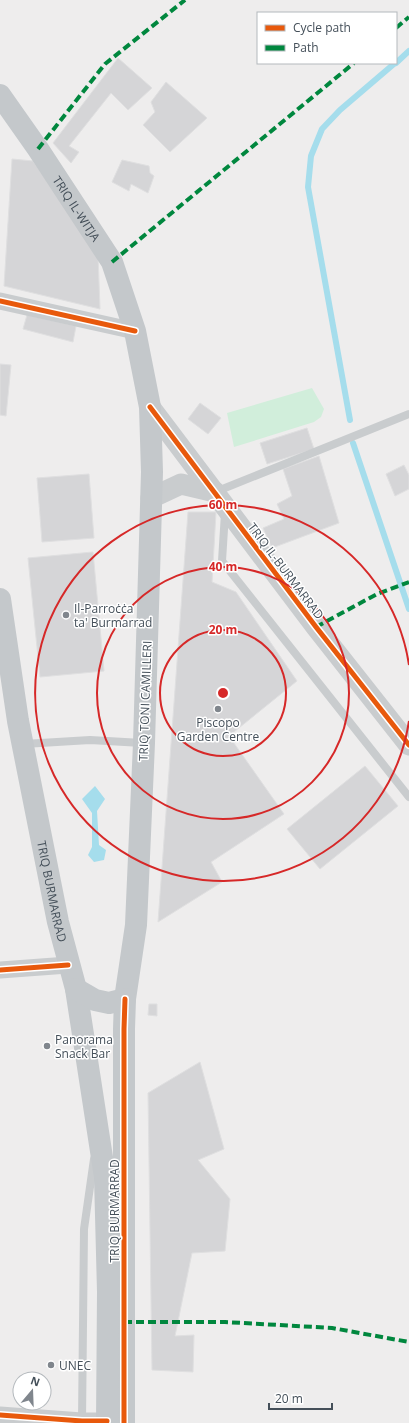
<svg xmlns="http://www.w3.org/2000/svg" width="409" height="1423" viewBox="0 0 409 1423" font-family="'Open Sans',sans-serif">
<rect width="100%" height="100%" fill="#eeeded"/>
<!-- green -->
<polygon fill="#d1eedb" points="312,388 324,409 321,417 314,422 234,447 227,413"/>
<!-- water -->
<polygon fill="#a5ddec" points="95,786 105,799 97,811 99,845 106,850 104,860 94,862 88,855 92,847 92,813 82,799"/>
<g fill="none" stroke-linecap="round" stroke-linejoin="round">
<!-- stream -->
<g stroke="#a5ddec" stroke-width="6">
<polyline points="396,63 409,51"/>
<polyline points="350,420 308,187 311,156 322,129 340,110 395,63"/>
<polyline points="353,443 409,609"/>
</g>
</g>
<!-- building -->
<g fill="#d5d5d7" stroke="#dfdfe0">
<polygon points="118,58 152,88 128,110 111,93 69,146 79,152 71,163 53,143"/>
<polygon points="166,82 207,118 170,152 143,125 155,112 151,102"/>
<polygon points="12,159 33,161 98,255 100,309 4,286"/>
<polygon points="122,160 149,166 150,173 154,176 148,193 131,184 129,191 112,182"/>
<polygon points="27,315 76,326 73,342 23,329"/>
<polygon points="0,364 11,365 6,416 0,415"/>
<polygon points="200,403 221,418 208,434 188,419"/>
<polygon points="307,428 314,449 267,464 260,443"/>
<polygon points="319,456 339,523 272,548 263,528 284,519 277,504 292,496 283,469"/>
<polygon points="404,465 409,475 409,489 395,496 386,474"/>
<polygon points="89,474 94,538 42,542 37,478"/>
<polygon points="188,512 216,512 212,582 236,592 297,681 229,736 284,814 211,862 222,882 158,922"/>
<polygon points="93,552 104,671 40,677 28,558"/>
<polygon points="365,766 398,806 320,869 287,829"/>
<polygon points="149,1004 157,1004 157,1016 148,1015"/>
<polygon points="200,1062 224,1149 198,1160 230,1199 225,1251 192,1253 175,1336 194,1335 193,1372 152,1370 148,1093"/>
</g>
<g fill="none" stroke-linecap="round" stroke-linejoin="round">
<!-- service -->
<g stroke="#c9ccce" stroke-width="8">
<polyline points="215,492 409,414"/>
<polyline points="225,513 222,561 409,797"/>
<polyline points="24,744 90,740 142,743"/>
<polyline points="82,1421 84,1229 94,1159"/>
</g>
<!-- minor -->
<g stroke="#c9ccce" stroke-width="17">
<polyline points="0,301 135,331"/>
<polyline points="0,970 68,965"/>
<polyline points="0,1415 82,1421 107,1421"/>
</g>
<!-- tertiary -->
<g stroke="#c9ccce" stroke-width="21">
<polyline points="150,407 316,627 409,745"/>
<polyline points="151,498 181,484 215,492"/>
</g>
<!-- primary -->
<g stroke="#c4c8cb" stroke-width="22">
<path id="s1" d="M0,95L38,149L112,262L135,331L150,407L152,472L144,743L136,925L125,999L124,1029V1423"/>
<path id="s2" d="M0,599L18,721L58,922L76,989L105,1177L108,1292L107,1423"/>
<polyline points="76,989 95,1000 109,1003 125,999"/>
</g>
<!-- quiet -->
<g stroke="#00873e" stroke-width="4" stroke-dasharray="8 4" stroke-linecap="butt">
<polyline points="396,28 409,17"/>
<polyline points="38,149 105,64 185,0"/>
<polyline points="112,262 354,63"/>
<polyline points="316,627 377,594 409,582"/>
<polyline points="124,1322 225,1322 332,1328 409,1342"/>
</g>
<!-- cycleway casing -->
<g stroke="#fff" stroke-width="8">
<g id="cycleway">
<polyline points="0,301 135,331"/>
<polyline points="150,407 316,627 409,745"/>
<polyline points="0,970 68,965"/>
<polyline points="0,1415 82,1421 107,1421"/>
<polyline points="124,1423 124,1029 125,999"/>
</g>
</g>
<!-- cycleway -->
<use href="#cycleway" stroke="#e8590c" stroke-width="5"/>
</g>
<!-- distance rings -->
<g fill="none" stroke="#d62828" stroke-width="2">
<circle cx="223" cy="693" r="63"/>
<circle cx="223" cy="693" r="126"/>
<path d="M409 721A188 188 0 1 1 409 665"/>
</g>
<!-- markers -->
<g fill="#80868d" stroke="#fff" stroke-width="1.5">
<circle cx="66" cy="615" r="4"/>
<circle cx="218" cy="709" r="4"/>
<circle cx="47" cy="1046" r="4"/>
<circle cx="51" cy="1365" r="4"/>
</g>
<g text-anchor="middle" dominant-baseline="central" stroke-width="3" stroke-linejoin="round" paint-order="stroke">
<!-- street labels -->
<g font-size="12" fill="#444f59" stroke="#fff">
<text stroke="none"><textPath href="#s1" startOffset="137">TRIQ IL-WITJA</textPath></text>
<text transform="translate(286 571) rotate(53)">TRIQ IL-BURMARRAD</text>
<text transform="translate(145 701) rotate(-88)">TRIQ TONI CAMILLERI</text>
<text stroke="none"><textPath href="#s2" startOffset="297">TRIQ BURMARRAD</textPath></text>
<text transform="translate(114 1211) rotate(-90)">TRIQ BURMARRAD</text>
</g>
<!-- poi labels -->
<g font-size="12" fill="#444f59" stroke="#fff" text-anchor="start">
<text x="74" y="608">Il-Parroċċa<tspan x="74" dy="14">ta' Burmarrad</tspan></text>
<text x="218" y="722" text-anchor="middle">Piscopo<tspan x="218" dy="14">Garden Centre</tspan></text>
<text x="55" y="1039">Panorama<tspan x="55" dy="14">Snack Bar</tspan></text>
<text x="59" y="1365">UNEC</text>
</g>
</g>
<circle cx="223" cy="693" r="6" fill="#d62828" stroke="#fff" stroke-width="2"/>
<g font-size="12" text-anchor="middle" font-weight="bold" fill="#d62828" stroke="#fff" stroke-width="3" stroke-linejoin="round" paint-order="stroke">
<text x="223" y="509">60 m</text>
<text x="223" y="571">40 m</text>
<text x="223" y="634">20 m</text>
</g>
<!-- legend -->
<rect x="257" y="12" width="140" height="52" fill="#ffffff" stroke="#b4b9bd"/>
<rect x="265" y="25" width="20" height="6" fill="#e8590c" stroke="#b4b9bd"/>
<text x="293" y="32" font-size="12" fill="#444f59">Cycle path</text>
<rect x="265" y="45" width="20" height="6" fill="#00873e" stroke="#b4b9bd"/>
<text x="293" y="52" font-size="12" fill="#444f59">Path</text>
<!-- north arrow -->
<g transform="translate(32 1391) rotate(19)"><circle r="19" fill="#ffffff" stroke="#b4b9bd"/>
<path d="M0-3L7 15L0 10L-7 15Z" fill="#80868d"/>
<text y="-6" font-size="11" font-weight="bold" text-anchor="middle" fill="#444f59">N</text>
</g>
<!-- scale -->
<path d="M269 1403v6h63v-6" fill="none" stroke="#444f59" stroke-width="2"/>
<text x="275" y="1403" font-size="12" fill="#444f59" stroke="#ffffff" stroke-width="3" paint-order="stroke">20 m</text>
</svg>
